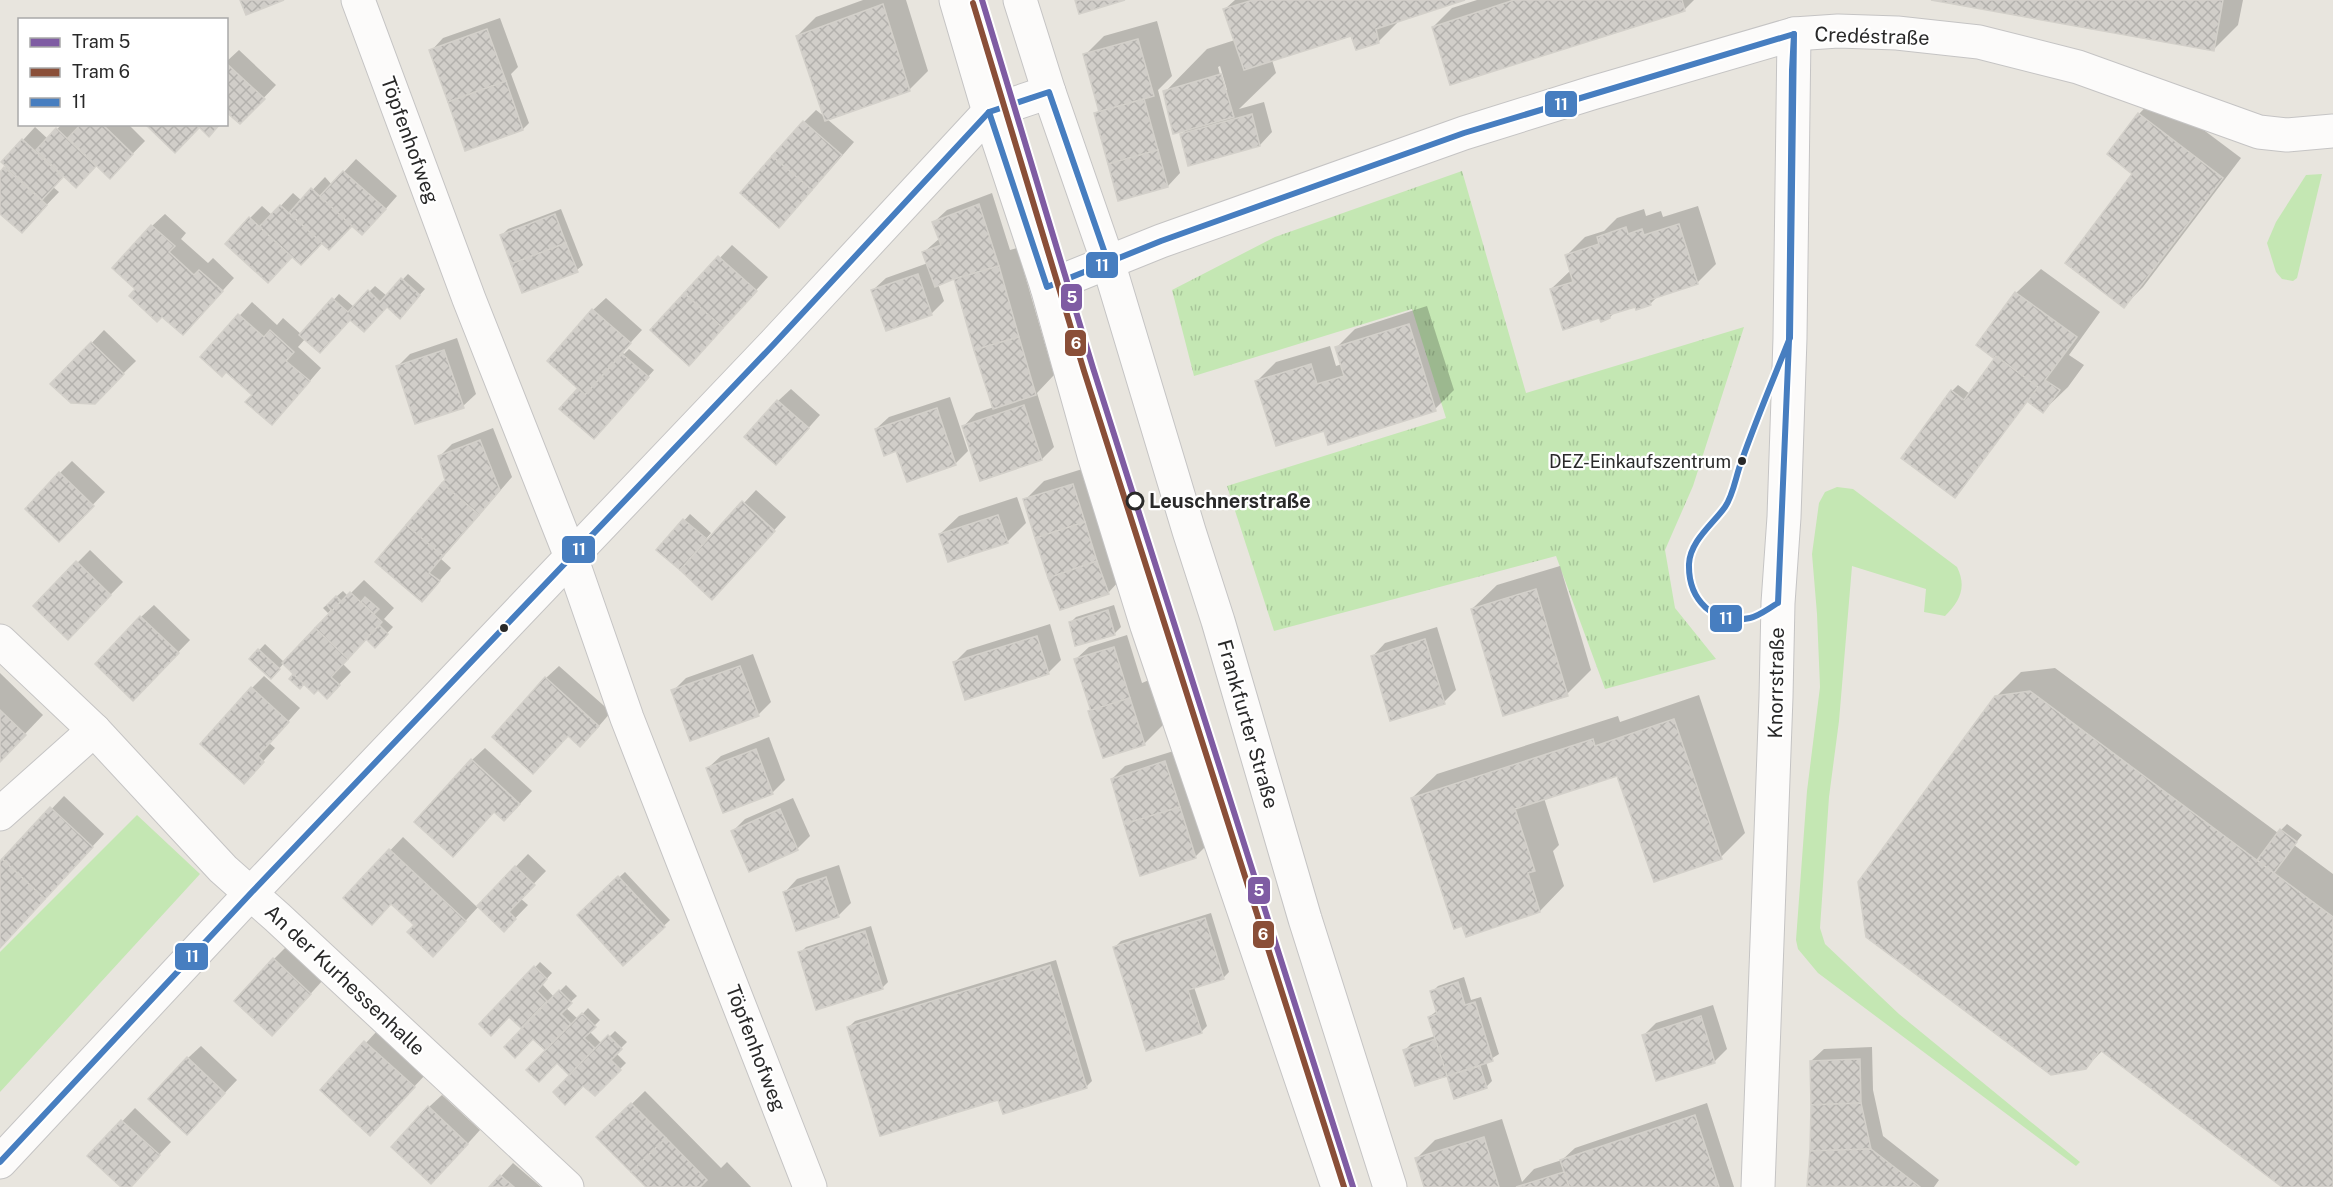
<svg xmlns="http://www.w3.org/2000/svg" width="2333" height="1187" viewBox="0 0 2333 1187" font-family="'Public Sans',sans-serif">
<defs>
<pattern id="park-tufts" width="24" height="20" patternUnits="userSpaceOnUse" patternTransform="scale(1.5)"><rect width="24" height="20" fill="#c4e7b3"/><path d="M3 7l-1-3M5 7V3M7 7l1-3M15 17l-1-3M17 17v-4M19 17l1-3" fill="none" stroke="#a8c69a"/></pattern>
<pattern id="building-cross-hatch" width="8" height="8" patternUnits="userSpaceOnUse" patternTransform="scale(1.5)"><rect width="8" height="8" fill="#d1cec9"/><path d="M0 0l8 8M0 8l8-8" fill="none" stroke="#b3b1ad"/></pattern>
</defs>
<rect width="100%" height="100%" fill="#e8e5de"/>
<!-- grass -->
<g fill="#c4e7b3">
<polygon points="2322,174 2297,278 2293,281 2282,279 2276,272 2267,243 2276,222 2306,175"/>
<path d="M1837,487L1853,489L1957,567C1967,587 1960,601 1945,616L1924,612L1926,589L1852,566L1839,721L1829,797L1820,928L1825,944L1899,1014L2080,1162L2076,1166L1818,973L1798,949L1796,940L1807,791L1820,687L1817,614L1812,554L1819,503L1825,492Z"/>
<polygon points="137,815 200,874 0,1092 0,952"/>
</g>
<!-- park -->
<polygon fill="url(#park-tufts)" points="1462,171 1526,393 1744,327 1693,486 1665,550 1675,608 1716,659 1605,689 1556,556 1274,631 1227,486 1446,418 1412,309 1194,376 1172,290 1275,237"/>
<!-- shadow -->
<g fill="#0003" fill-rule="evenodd">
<polygon points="863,0 906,0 928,71 909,90 827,119 854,142 792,213 804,122 816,110 825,117 797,36 816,17"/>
<path d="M1235,0H1461L1397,21V23L1378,42L1351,34L1272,60L1276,73L1239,109L1264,102L1272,132L1260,145L1181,135L1187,129L1165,92L1207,49L1235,40L1225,9ZM1220,66L1227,90H1224L1218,67Z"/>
<polygon points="1477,0 1694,0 1684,10 1433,27 1452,8"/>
<polygon points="1939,0 2243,0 2238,25 2214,49"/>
<polygon points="500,18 518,67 511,74 529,123 523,129 466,149 431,51 443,38"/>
<polygon points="1157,21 1172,76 1158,90 1180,173 1168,186 1096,114 1100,110 1085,55 1104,36"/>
<polygon points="239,50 276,85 252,110 230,113 226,117 226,62"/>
<polygon points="2157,95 2241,158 2143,287 2124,306 2139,114"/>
<polygon points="62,124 78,124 81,127 83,124 128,124 145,141 110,177 97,164 76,186 64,175 53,187 59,192 34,218 0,212 0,174 6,167 3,162 35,127 48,139"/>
<polygon points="356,159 397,196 375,221 353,224 292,255 281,269 250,218 262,206 272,215 293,193 302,201 325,177 332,185"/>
<polygon points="992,193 1010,250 1017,248 1054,375 1037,393 1054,447 1042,459 964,426 976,413 994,407 955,277 938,284 944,301 931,314 873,290 886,278 928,263 924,252 940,238 934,222 947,210"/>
<polygon points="1698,206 1716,264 1697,283 1659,295 1650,304 1636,305 1615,312 1610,317 1600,316 1551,289 1571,270 1566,256 1585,237 1604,231 1617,218 1644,209 1646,216 1661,211 1663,217"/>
<polygon points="561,209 583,265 577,270 502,235 508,229"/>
<polygon points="165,214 186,233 181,239 208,263 213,258 234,278 195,321 152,226"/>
<polygon points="732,245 768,277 701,351 652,330"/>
<polygon points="2041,269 2100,312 2069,355 2084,365 2068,387 2043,411 2028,400 1955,496 1952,391 1958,385 1970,394 1996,358 2016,293"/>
<polygon points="408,274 425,289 405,311 387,306 350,318 306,338 298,347 321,368 284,411 254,395 226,370 202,357 252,302 277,325 283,318 302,335 339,294 354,307 375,286 387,296"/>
<polygon points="606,298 642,330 622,352 624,354 629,349 654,370 600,431 580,388 593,310"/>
<polygon points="1427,306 1454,390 1435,409 1257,381 1276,362 1330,346 1336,366 1342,364 1336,348 1355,329"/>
<polygon points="104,330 136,361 94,402 53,384"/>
<polygon points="457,338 476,394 463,406 397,367 410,354"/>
<polygon points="791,389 820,415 788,451 778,401"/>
<polygon points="950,397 968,451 955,464 876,429 889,417"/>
<polygon points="493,428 512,477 441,559 451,568 422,600 447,480 439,457 452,444"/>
<polygon points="72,461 105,492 59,540 60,473"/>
<polygon points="1092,466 1120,580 1108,593 1025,500 1044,481"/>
<polygon points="756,490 786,517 725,585 681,570 658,550 690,514 711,533 697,550 699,552"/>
<polygon points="1017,497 1026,523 1007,542 940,534 959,516"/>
<polygon points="90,550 123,582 68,638 35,606"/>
<polygon points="1560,566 1591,670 1567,694 1472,609 1497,585"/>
<polygon points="364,580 394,608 384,619 393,627 375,646 366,638 342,663 351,672 327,697 318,688 291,678 295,674 284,663 277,671 251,659 265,644 285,663 340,604 338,602 328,613 323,608 343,591 348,596"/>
<polygon points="154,605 190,640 133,699 141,617"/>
<polygon points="1114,605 1121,627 1115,633 1076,644 1070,623 1076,617"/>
<polygon points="1050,624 1061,660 1048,673 955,662 967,650"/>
<polygon points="1437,627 1456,690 1444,702 1373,656 1385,643"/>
<polygon points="1127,635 1142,683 1149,680 1163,725 1144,744 1092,710 1076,659 1089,647"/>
<polygon points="753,654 771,702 758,715 673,691 686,678"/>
<polygon points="559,666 611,712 593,733 546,678"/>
<polygon points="2055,668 2278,833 2287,824 2302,835 2294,845 2333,874 2333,1187 2286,1187 2103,1050 2085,1068 1996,697 2021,672"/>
<polygon points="0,673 43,715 0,760"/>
<polygon points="264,676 300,708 269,743 275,748 256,769 252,688"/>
<polygon points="1699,695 1745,833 1721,857 1618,774 1544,798 1559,845 1553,851 1564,886 1540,911 1467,935 1412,798 1437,774 1618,716 1620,722"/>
<polygon points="769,737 785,780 772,793 708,768 721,756"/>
<polygon points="485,748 532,791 517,807 472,760"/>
<polygon points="1177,750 1208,844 1195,857 1112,779 1125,766"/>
<polygon points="64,796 104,834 0,946 0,863"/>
<polygon points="793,798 810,836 797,849 733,831 745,819"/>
<polygon points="403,837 477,907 528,854 546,871 520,898 528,905 504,930 479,906 446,942 416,925 392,902 345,898"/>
<polygon points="839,865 851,903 839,915 797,929 785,892 797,879"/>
<polygon points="625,872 670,920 623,964 579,915"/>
<polygon points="1211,913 1229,972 1223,978 1194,987 1207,1026 1201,1032 1115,947 1121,941"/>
<polygon points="871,926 888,982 882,988 800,953 806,947"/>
<polygon points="286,947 323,980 285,1022 274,959"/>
<polygon points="1056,960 1092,1081 1086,1087 999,1098 849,1027 855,1021"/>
<polygon points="540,962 552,973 542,984 554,997 566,985 577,996 565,1007 578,1019 588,1008 600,1020 589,1031 602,1044 615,1031 627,1042 616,1053 626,1063 595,1094 571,1075 510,1015 481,1024"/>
<polygon points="1464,977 1471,1000 1481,997 1499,1054 1486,1062 1492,1081 1486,1087 1455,1097 1448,1074 1416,1085 1405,1050 1411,1044 1435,1036 1429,1017 1438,1010 1432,992 1438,986"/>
<polygon points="1713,1005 1727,1049 1715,1061 1657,1079 1643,1036 1656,1023"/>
<polygon points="378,1030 426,1074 382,1121 322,1090"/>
<polygon points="201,1046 237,1080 199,1120 188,1058"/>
<polygon points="1872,1047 1873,1090 1883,1136 1939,1180 1934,1187 1811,1187 1809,1185 1813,1105 1811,1061 1824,1049"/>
<polygon points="645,1091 721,1168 727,1162 751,1187 648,1187 598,1137"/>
<polygon points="442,1095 480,1130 444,1170 429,1107"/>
<polygon points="1707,1103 1734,1187 1426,1187 1417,1158 1435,1140 1502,1119 1522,1182 1534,1169 1562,1160 1575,1148"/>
<polygon points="135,1108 171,1142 129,1187 123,1187 89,1156"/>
<polygon points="513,1163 541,1187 491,1187"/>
</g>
<!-- building -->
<g fill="url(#building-cross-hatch)" stroke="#d3d0ca" stroke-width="1.5">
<polygon points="240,0 284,0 246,15"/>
<polygon points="1075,0 1125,0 1079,14"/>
<polygon points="1253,0 1465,0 1376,29 1379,43 1356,50 1351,36 1244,70 1223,9"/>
<polygon points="1514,0 1682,0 1685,11 1450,85 1432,27"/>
<polygon points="1931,0 2223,0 2214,51"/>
<polygon points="883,4 910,91 825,121 796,36"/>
<polygon points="487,29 506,81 448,102 429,50"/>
<polygon points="1138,39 1154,96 1099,112 1083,54"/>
<polygon points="226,63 265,99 240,124 226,112"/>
<polygon points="1221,74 1234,117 1173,134 1163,91"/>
<polygon points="506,81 523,130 465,151 448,102"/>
<polygon points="1144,99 1158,150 1108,164 1094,113"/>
<polygon points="2138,113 2223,178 2124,308 2065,263 2132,174 2107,154"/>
<polygon points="1252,114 1260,146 1188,166 1180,134"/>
<polygon points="803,121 842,155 812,190 772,156"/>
<polygon points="81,124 102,124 133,154 110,179 68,138"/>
<polygon points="145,124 196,124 199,128 175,153"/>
<polygon points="196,124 220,124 209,137"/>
<polygon points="56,128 96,166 76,188 36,150"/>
<polygon points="22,139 63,177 42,200 1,162"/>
<polygon points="1158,150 1168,187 1118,201 1108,164"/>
<polygon points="772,156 812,190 779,228 740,193"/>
<polygon points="4,167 47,205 22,233 0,214 0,172"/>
<polygon points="343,171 386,209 362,235 319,197"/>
<polygon points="311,188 352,226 329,250 289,213"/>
<polygon points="979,204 999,266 954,279 935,287 922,252 941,245 932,222"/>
<polygon points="280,205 322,243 301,265 259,227"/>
<polygon points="555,214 566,243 511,264 500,235"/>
<polygon points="249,217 292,257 268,283 225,244"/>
<polygon points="1679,224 1698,284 1649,300 1651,305 1636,310 1635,307 1609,315 1610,318 1601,322 1599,318 1563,330 1550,289 1573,282 1565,255 1599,244 1597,237 1626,227 1628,234 1642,229 1644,235"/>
<polygon points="151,225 175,246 169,252 194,275 199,270 223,291 183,335 162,317 157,322 129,296 135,289 112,268"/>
<polygon points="566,243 578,272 522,293 511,264"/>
<polygon points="718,256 757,291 723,328 684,293"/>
<polygon points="999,266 1019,337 974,350 954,279"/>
<polygon points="918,274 932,315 886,331 871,290"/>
<polygon points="401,278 420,295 400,319 387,307 364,332 350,320 320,353 299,335 332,298 348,312 368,290 380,302"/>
<polygon points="2015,292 2077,337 2045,380 2060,390 2043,413 2023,398 2031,386 1976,345"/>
<polygon points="684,293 723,328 689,366 650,330"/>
<polygon points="592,309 631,343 585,395 547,361"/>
<polygon points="238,314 264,337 270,330 294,352 286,361 310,381 272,425 245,402 252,395 226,372 222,377 200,357"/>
<polygon points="1409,324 1436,411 1328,445 1324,431 1276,446 1255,381 1311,364 1317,384 1344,376 1335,347"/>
<polygon points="1019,337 1036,395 993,409 974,350"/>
<polygon points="91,342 124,374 95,404 71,403 50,384"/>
<polygon points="444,350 464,408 415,424 396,366"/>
<polygon points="622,354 649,377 594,439 559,409 578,388 585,395"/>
<polygon points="1996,356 2038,387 1955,498 1901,458 1951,390 1964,400"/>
<polygon points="777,400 809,428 776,465 744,437"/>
<polygon points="1024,405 1042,460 980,481 962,426"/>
<polygon points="937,408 956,465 907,482 896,451 884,456 875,429"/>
<polygon points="480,440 500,490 479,515 442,483 445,480 438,456"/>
<polygon points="59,472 94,506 59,542 25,509"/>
<polygon points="442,483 479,515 443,556 406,525"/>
<polygon points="1073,484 1085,522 1035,538 1023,499"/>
<polygon points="742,501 775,531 712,600 680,570"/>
<polygon points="998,515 1008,543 948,562 939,534"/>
<polygon points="683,519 707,539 680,570 656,550"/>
<polygon points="1085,522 1097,561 1048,578 1035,538"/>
<polygon points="406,525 443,556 429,573 440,581 422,602 375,562"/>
<polygon points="76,561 111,595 68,640 33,606"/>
<polygon points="1097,561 1109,594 1060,610 1048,578"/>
<polygon points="1536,589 1568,696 1503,716 1471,609"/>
<polygon points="350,592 382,622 348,659 315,628"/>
<polygon points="336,596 341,601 332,611 327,605"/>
<polygon points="365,597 379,609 374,614 361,602"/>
<polygon points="1108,610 1115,635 1075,646 1069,622"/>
<polygon points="140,616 179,653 133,701 95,664"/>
<polygon points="379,625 388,634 375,648 366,639"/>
<polygon points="315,628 348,659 331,677 340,685 327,699 318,690 314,694 282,663"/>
<polygon points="1037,636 1049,674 965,700 953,662"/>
<polygon points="1425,639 1445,704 1390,721 1371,656"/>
<polygon points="1114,647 1130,698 1091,711 1074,659"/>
<polygon points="258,649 280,669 271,679 249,659"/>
<polygon points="740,666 759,716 690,741 671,690"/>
<polygon points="293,674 304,684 300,689 289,679"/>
<polygon points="545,677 599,726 580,747 568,736 533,774 492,737"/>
<polygon points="251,687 289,722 258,756 264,762 244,784 200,744"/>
<polygon points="2030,691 2333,917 2333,1187 2282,1187 2100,1050 2086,1069 2051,1075 1866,937 1858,882 1995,696"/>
<polygon points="1130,698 1145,745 1103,758 1088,711"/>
<polygon points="0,710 26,735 0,762"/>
<polygon points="1674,719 1722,859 1654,882 1617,776 1515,809 1535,871 1528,873 1540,912 1466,937 1462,926 1454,929 1411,798 1593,739 1595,746"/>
<polygon points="756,749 773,794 723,813 706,768"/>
<polygon points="471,759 520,804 504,821 494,812 453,857 414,822"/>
<polygon points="1165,761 1180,807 1124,824 1111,779"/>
<polygon points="50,807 93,847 45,899 2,859"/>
<polygon points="1180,807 1196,858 1140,876 1124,824"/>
<polygon points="780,809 798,850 749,872 731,831"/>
<polygon points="2280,829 2297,842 2274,873 2257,860"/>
<polygon points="389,849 466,921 433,957 407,932 414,925 391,904 372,925 343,898"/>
<polygon points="2,859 45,899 0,948 0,861"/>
<polygon points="515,866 535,885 509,912 516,919 504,932 477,906"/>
<polygon points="618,876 665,927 623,966 577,915"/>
<polygon points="826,877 839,917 796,931 783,892"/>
<polygon points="1205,918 1224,979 1188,990 1202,1033 1146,1051 1113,947"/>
<polygon points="865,931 883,989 816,1010 798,952"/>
<polygon points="273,958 311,994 272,1036 234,1001"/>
<polygon points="1050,965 1087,1088 1003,1114 998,1100 880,1136 847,1027"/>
<polygon points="534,966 547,979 537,991 547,1001 521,1028 509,1017 491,1036 479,1024"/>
<polygon points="1458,982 1465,1005 1475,1002 1493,1061 1447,1076 1428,1017 1437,1014 1430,991"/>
<polygon points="559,990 572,1003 561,1014 571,1024 545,1050 533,1039 515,1058 504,1047"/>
<polygon points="582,1013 596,1027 584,1038 595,1048 569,1075 557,1063 539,1082 526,1070"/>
<polygon points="1701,1016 1715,1063 1656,1081 1642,1035"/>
<polygon points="608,1035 622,1049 611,1060 621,1070 595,1096 583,1086 565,1105 553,1092"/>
<polygon points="1435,1039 1447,1076 1415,1086 1403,1050"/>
<polygon points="364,1041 415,1087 370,1136 320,1090"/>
<polygon points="187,1057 225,1093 187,1135 148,1099"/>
<polygon points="1860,1059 1861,1103 1811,1105 1810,1061"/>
<polygon points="1480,1066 1487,1088 1454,1099 1447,1076"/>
<polygon points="631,1103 666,1138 631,1172 596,1137"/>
<polygon points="1861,1103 1871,1149 1810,1151 1811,1105"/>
<polygon points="428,1106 468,1144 431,1184 391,1147"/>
<polygon points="1695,1115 1719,1187 1569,1187 1560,1160"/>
<polygon points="121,1120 160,1155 131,1187 121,1187 87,1156"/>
<polygon points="1484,1137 1499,1187 1424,1187 1415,1158"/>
<polygon points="666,1138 707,1180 700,1187 646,1187 631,1172"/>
<polygon points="1871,1149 1920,1187 1807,1186 1810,1151"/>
<polygon points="1564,1172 1569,1187 1516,1187"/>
<polygon points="500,1175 514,1187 489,1187"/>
</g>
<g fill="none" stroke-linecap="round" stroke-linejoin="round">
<!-- minor casing -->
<g stroke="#c5c4c4" stroke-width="35">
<g id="minor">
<polyline points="358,0 469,299 571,557 627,718 810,1187"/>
<polyline points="0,641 94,730 223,869 277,917 567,1187"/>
<polyline points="0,814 94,730"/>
<polyline points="1758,1187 1776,697 1778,603 1784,517 1790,338 1794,34"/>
</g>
</g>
<!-- secondary casing -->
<g stroke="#c5c4c4" stroke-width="35">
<g id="secondary">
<polyline points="956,0 989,112 1047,287 1094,455 1147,626 1338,1187"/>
<polyline points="1020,0 1049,92 1108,262 1189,531 1218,621 1305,919 1390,1187"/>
<polyline points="1047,287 1161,241 1464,133 1592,93 1794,34 1838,31 1897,33 1979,42 2078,67 2259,132 2287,135 2333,131"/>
<polyline points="0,1162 251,893 773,345 989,112 1049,92"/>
</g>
</g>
<!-- minor -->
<use href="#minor" stroke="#fcfbfa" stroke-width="33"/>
<!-- secondary -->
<use href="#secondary" stroke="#fcfbfa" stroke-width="33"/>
<!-- bus-1 casing -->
<g stroke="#fff" stroke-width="10">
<g id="bus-1">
<polygon points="1794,34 1790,338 1789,340 1792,70"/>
<polyline points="989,112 1047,287 1161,241 1464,133 1794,34"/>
<path d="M1789,340L1778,603C1769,608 1759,616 1750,618C1714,626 1688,600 1689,564C1690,541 1713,524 1725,507C1734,494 1736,474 1742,460C1756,420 1773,380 1789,340Z"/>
<polyline points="0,1162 251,893 773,345 989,112 1049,92 1108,262"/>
</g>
</g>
<!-- bus-1 -->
<use href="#bus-1" stroke="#477ec0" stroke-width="6"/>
<!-- tram-1 casing -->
<g stroke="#fff" stroke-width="10">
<polyline id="tram-1" points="982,0 1093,368 1353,1187"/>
</g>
<!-- tram-2 casing -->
<g stroke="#fff" stroke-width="10">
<polyline id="tram-2" points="973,3 1084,371 1344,1187"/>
</g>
<!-- tram-1 -->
<use href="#tram-1" stroke="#7f5ca3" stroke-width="6"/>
<!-- tram-2 -->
<use href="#tram-2" stroke="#8a4f38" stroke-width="6"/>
</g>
<!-- markers -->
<g fill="#292929" stroke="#fff" stroke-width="2">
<circle cx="1742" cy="461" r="5"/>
<circle cx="504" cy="628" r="5"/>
</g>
<circle fill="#fff" stroke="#292929" stroke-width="3" cx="1135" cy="501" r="8"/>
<g text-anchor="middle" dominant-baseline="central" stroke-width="4.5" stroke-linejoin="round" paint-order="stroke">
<!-- bus labels -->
<g font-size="18" fill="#292929" stroke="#fff" text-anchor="end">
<text x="1731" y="461">DEZ-Einkaufszentrum</text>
</g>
<!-- street labels -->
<g font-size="20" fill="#292929" stroke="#fff">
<text transform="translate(1872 36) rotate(2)">Credéstraße</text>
<text transform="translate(410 140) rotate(70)">Töpfenhofweg</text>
<text transform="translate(1776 683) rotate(-89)">Knorrstraße</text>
<text transform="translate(1248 724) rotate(74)">Frankfurter Straße</text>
<text transform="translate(345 980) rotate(43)">An der Kurhessenhalle</text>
<text transform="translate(756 1048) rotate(69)">Töpfenhofweg</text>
</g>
<!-- stop labels -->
<g font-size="20" font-weight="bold" fill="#292929" stroke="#fff" text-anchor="start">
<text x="1149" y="501">Leuschnerstraße</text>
</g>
</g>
<g stroke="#fff" stroke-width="2">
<rect x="1544" y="90" width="34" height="28" rx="6" fill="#477ec0"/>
<rect x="1085" y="251" width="34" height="28" rx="6" fill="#477ec0"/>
<rect x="1060" y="283" width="23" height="29" rx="6" fill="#7f5ca3"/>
<rect x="1064" y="329" width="23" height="28" rx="6" fill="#8a4f38"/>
<rect x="561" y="535" width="35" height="29" rx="6" fill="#477ec0"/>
<rect x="1709" y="604" width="34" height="29" rx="6" fill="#477ec0"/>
<rect x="1247" y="876" width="24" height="29" rx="6" fill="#7f5ca3"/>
<rect x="1252" y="920" width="23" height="29" rx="6" fill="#8a4f38"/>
<rect x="174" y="942" width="35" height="29" rx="6" fill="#477ec0"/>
</g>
<g font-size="16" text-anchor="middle" font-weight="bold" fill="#fff">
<text x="1561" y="110">11</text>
<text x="1102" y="271">11</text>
<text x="1072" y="303">5</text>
<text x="1076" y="349">6</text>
<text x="579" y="555">11</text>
<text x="1726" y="624">11</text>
<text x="1259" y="896">5</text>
<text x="1263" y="940">6</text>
<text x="192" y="962">11</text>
</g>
<!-- legend -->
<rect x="18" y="18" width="210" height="108" fill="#ffffff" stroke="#a9a9a9" stroke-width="1.5"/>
<rect x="30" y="38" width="30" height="9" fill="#7f5ca3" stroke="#a9a9a9" stroke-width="1.5"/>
<text x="72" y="48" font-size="18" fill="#292929">Tram 5</text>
<rect x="30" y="68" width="30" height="9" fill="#8a4f38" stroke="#a9a9a9" stroke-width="1.5"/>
<text x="72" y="78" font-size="18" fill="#292929">Tram 6</text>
<rect x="30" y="98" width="30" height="9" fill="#477ec0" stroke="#a9a9a9" stroke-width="1.5"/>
<text x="72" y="108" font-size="18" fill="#292929">11</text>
</svg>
